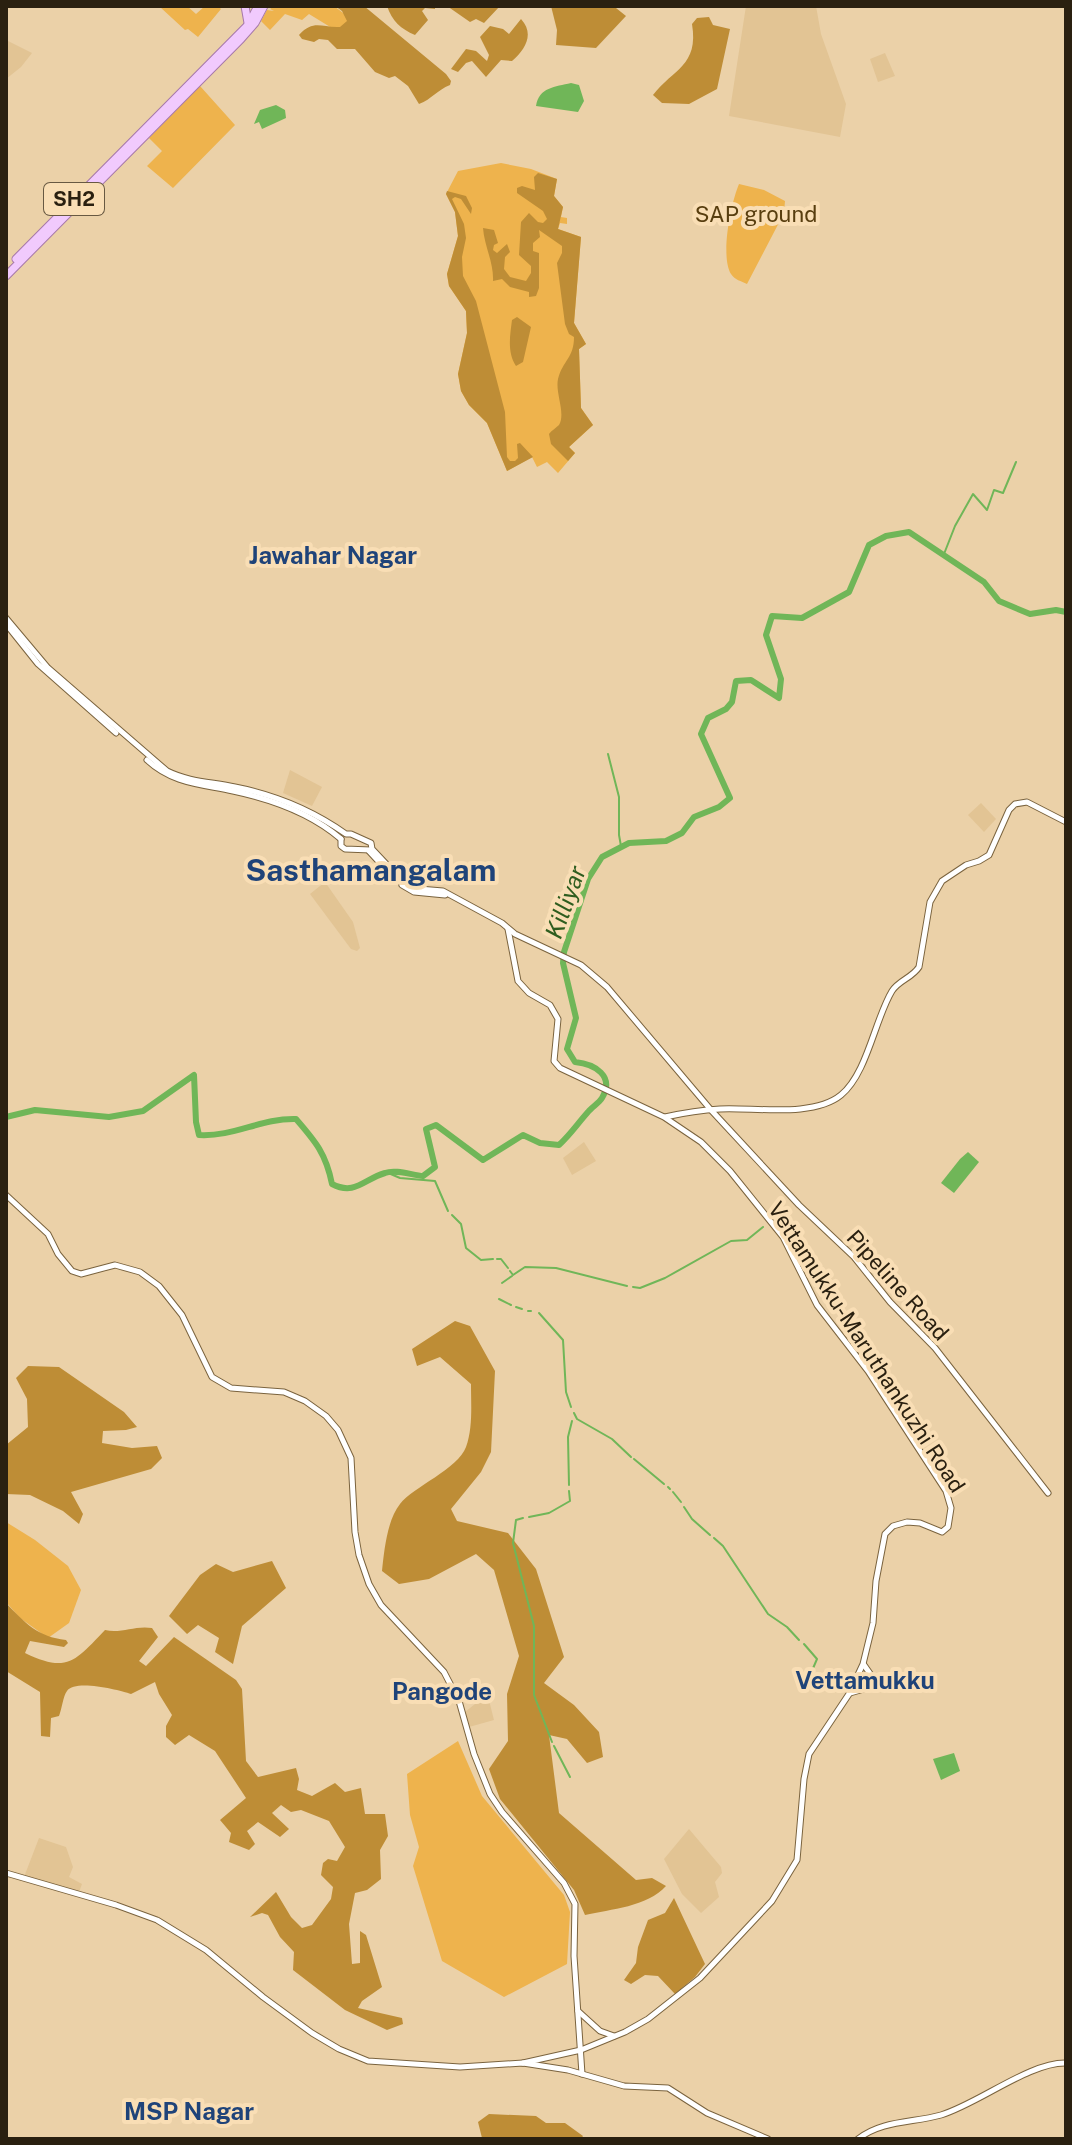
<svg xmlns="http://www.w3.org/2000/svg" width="1072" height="2145" viewBox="0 0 1072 2145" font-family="'Public Sans',sans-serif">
<rect width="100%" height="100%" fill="#ebd1a8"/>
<!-- built -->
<g fill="#e2c494">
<polygon points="746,6 816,6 821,34 846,104 840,137 729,116"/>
<polygon points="6,40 32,53 21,67 6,79"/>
<polygon points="885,53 895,76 878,82 870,59"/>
<polygon points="290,770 322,787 312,806 283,793"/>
<polygon points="981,803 996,819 984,832 968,815"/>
<polygon points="325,882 353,922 360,948 357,951 351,949 310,894"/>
<polygon points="584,1142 596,1161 572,1175 563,1158"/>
<polygon points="489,1700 494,1720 469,1727 465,1712 475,1704"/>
<polygon points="689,1829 721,1867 722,1873 715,1882 719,1897 701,1913 682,1894 664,1859"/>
<polygon points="39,1838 66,1847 73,1867 69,1877 82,1884 79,1892 24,1877"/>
</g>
<!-- green -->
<g fill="#eeb34d">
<polygon points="187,6 196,14 205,6 218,6 221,9 198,37 188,29 185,30 160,7"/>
<polygon points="274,6 334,6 351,19 340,33 309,14 302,20 285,14 270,30 261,21 267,10 274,11 270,9"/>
<polygon points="200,86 235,125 173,188 147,166 162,151 149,138"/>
<polygon points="501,163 531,169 557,179 554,196 563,207 561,217 567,218 567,224 560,223 558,229 581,237 574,323 586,344 579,349 581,408 593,425 569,447 575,453 558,473 547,462 537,467 532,457 507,471 487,423 469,405 461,391 458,374 467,333 466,311 449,286 447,274 458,236 455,212 446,194 458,171"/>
<path d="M739,184L764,190L785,201L784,213L747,284C741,281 735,280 731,274C720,256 731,203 739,184Z"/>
<polygon points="6,1522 35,1540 68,1566 81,1590 69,1623 48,1638 20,1618 6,1602"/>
<polygon points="458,1741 482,1796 564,1895 570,1912 567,1964 504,1997 442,1961 413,1866 419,1847 410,1815 407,1774"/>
</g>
<!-- forest -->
<g fill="#be8d36">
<path d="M335,6H364L446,74L451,81L450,85C437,90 432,99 419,104L408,86L395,76L389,78L375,72L355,49H337L328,40L319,39L314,42L302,39L299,35C314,19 321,28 340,27L347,21L342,11Z"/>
<path d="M387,6H435V9L425,8L422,11L428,20L415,35C401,29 392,21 387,6Z"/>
<polygon points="447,6 500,6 484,23 476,19 470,22"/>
<polygon points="551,6 616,8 626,16 596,48 556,45 557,30"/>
<path d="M709,17L713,25L730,29L717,89L689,104L662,103L653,95C673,69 699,66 692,24L697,18Z"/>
<path d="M521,19C535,34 525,50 512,61L501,60L486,77L472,61L466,63L458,72L451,69L466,49L476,51L487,61L489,55L480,37L490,26L503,29L509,34Z"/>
<path d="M538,173L557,179L554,196L563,207L558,229L581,237L574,323L586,344L579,349L581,408L593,425L569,447L575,453L568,461L551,444L549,434C552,430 556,428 559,425C566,413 555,393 558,379C563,360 574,358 574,337L569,334L565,324L557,263L562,253V246L539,230L540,237L533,243V251L539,253V288L536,296L529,297V292L510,287L502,279L493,281C494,263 484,245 483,228L494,230L498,243L494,245L493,250L497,253L507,244L510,252L505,257L504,269L510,277L526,281L531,273V266L519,255L521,222L529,213L538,222L543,223L547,219L543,211L517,193V188L522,186L535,190L534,177Z"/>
<polygon points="447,191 466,196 472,208 471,214 461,199 455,197 452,199 464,224 466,238 462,257 463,276 476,301 505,412 507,457 510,461 515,461 518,458 517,444 520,443 533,457 507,471 487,423 469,405 461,391 458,374 467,333 466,311 449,286 447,274 458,236 455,212 446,194"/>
<path d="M517,317L531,327L523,362L516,366C507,352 510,336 512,320Z"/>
<path d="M455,1321L470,1326L495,1371L491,1452L481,1472L451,1509L457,1521L508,1533L536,1569L564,1657L544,1683L574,1705L599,1732L603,1757L587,1763L567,1739L549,1735L559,1813L636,1880L652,1878L666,1886C647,1907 611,1909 585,1915L574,1890L500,1799L489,1769L508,1741L507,1694L519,1656L494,1570L476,1554L429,1579L399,1584L382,1571C384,1552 387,1520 400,1504C413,1487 458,1469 466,1447C473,1428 471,1404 471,1384L440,1357L417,1366L412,1349Z"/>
<polygon points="28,1366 59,1367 124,1412 137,1427 126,1430 103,1431 102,1443 132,1448 157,1446 162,1458 151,1469 71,1492 83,1514 79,1524 63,1511 30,1495 6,1494 6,1445 28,1427 27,1399 16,1378"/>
<polygon points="272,1561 286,1588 242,1626 233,1664 215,1652 219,1638 198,1625 187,1634 169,1616 200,1575 216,1564 233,1572"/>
<path d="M6,1603C25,1623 38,1637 66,1640L68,1643L64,1647L30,1641L25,1653C68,1674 76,1660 105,1630C121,1634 135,1625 152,1628L158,1637L139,1661L146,1666L174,1637L236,1680L242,1689L246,1761L258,1777L296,1768L299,1779L297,1790L312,1796L335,1783L345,1792L361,1788L365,1814H385L388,1836L380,1850L381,1879L367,1890L355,1893L349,1924L352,1964L360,1963V1931L366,1935L382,1987L362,2001L358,2008L402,2018L403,2024L387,2030L345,2010L293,1970L294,1952L280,1937L268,1915L262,1913L250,1917L276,1892L291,1917L302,1928L312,1925L331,1899L333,1887L321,1875L323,1863L328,1859L337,1861L345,1847L329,1821L301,1810L291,1812L281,1805L272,1813L289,1829L280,1837L258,1822L247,1831L255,1844L249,1850L229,1842L231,1833L220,1820L246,1798L215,1751L189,1735L175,1745L166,1737V1726L172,1715L159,1694L155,1682L131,1694C119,1690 75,1679 67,1691C63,1696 62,1709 59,1716L51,1718L50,1737L41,1736L40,1692L6,1671Z"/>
<polygon points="674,1898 705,1964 695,1977 675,1994 658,1976 645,1975 631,1984 624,1980 636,1963 638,1947 648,1920 665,1913"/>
<polygon points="489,2114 536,2116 546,2123 565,2123 583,2136 581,2139 482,2138 478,2122"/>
</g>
<!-- water -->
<g fill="#70b658">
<path d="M571,83L579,85L584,101L578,112L536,106C539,87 555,87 571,83Z"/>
<polygon points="276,105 285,110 286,118 262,129 259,122 254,124 260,110"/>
<polygon points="968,1152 979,1162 954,1193 941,1183 960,1159"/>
<polygon points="954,1753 960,1771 941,1780 933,1759"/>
</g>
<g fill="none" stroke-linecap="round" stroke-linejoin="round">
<!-- stream -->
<g stroke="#70b658" stroke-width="2">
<polyline points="944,554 955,526 973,494 987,510 994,490 1003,493 1016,462"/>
<polyline points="608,754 619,797 619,835 621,846"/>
<polyline points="386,1172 400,1178 435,1181 448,1211"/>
<polyline points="452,1215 461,1224 466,1248 481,1260 493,1259"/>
<polyline points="497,1259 501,1259 508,1268"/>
<polyline points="510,1271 513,1275 525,1267 556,1268 627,1286"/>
<polyline points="502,1283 512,1276"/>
<polyline points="633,1287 640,1288 665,1278 731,1241 747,1240 763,1227"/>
<polyline points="499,1299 511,1305"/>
<polyline points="516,1307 522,1309"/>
<polyline points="528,1311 531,1311"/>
<polyline points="539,1313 563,1340 566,1392 571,1407"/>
<polyline points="574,1413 577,1419 612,1439 631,1457"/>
<polyline points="634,1459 664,1484"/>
<polyline points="569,1485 568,1437 572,1421"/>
<polyline points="668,1487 670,1489"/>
<polyline points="673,1492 681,1502"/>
<polyline points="684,1507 692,1519 710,1535"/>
<polyline points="529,1517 549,1513 570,1501 569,1491"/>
<polyline points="523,1518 516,1520 513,1543 534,1626 534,1695 552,1742"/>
<polyline points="714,1538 723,1546 768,1614 787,1627 799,1640"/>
<polyline points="804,1644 817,1659 811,1673"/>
<polyline points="554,1746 570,1777"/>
</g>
<!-- river -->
<path stroke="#70b658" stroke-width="6" d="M6,1117L35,1110L109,1117L143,1111L194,1075L196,1122L199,1135C234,1137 261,1118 296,1119C316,1142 326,1154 332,1184C355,1196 364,1179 385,1173C395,1169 412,1175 423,1176L435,1167L426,1129L436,1125L483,1160L523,1135L540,1143L559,1145C571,1134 578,1123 588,1112C592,1107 599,1103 602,1098C615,1076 595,1064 575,1062L567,1049L576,1018L563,963L564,952L588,879L602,857L629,843L666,841L682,833L694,817L719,807L730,798L701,734L708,718L726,709L732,702L736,681L751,680L779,698L781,679L766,635L772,616L802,618L849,592L869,545L886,536L909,532L984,582L999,601L1030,614L1056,610L1066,612"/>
<!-- secondary casing -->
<g stroke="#7a633e" stroke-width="7">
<g id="secondary">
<path d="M6,618L48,668L167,771C189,782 212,782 235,787C276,795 312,810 346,834H351L371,843L372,849L405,884L419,889L443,891L502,923L515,934L581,965L607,987L711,1110L799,1205L854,1257L890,1302L935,1348L1048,1493"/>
<polyline points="6,624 38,664 116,733"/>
<path d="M147,760C173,784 201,784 233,791C271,799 311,813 341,839"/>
<polyline points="341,839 341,846 345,849 371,850"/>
<polyline points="369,851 394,878"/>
<polyline points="402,885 414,892 445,895"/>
<polyline points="508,929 518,981 529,993 550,1005 558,1019 554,1061 560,1068 664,1117 701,1142 730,1171 783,1237 817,1305 868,1371 946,1491 951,1508 948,1527 942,1532 920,1523 907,1522 893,1526 885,1534 876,1581 873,1623 863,1664 849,1694 809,1754 804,1779 797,1860 772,1901 700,1978 648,2019 625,2032 581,2050 523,2063"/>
<path d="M665,1117C683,1113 702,1110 720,1109C753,1107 813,1118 841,1095C867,1074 875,1019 892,991C899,980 912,978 919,967L930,902L942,881L966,865L979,861L989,855L1009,810L1015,804L1027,802L1066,822"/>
<polyline points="6,1195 48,1234 58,1254 72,1271 81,1274 115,1265 140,1272 159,1286 182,1315 212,1377 231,1388 284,1392 305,1401 326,1416 338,1430 351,1458 355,1532 359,1555 369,1584 381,1605 444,1672 459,1701 474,1754 490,1794 502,1812 564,1883 575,1904 574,1956 582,2074"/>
<polyline points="864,1665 878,1685"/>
<polyline points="850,1693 878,1685"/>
<polyline points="6,1873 116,1905 157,1920 206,1950 263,1997 312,2033 339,2049 368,2061 460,2067 523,2063 568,2070 624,2086 668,2088 707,2113 768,2139"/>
<polyline points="578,2011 600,2031 614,2036"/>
<path d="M858,2139C882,2120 913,2123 941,2115C978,2104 1030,2062 1066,2063"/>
</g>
</g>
<!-- primary casing -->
<g stroke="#a678a9" stroke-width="9">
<g id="primary">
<polyline points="245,6 248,23"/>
<polyline points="16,259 248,25 258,6"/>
<polyline points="6,276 241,39 255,23 264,6"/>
</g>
</g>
<!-- secondary -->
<use href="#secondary" stroke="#fff" stroke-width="5"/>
<!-- primary -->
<use href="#primary" stroke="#f1cafd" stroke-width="7"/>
</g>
<g text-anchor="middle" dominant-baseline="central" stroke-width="8" stroke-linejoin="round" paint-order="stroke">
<!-- shield labels -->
<rect fill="#f9deb5" stroke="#685942" stroke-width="2" x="44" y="183" width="60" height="32" rx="6"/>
<g font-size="20" font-weight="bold" fill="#2a2010">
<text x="74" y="199">SH2</text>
</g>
<!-- park labels -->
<g font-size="22" fill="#583e0f" stroke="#f9deb5">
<text x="756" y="214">SAP ground</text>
</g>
<!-- street labels -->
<g font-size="22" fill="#2a2010" stroke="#f9deb5">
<text transform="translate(898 1285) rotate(48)">Pipeline Road</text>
<text transform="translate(867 1347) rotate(57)">Vettamukku-Maruthankuzhi Road</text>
</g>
<!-- neighbourhood labels -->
<g font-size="24" font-weight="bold" fill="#1f4379" stroke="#f9deb5">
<text x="333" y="555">Jawahar Nagar</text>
<text x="865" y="1680">Vettamukku</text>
<text x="442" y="1691">Pangode</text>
<text x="189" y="2111">MSP Nagar</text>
</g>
<!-- water labels -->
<g font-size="24" font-style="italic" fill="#2f5d1f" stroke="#f9deb5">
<text transform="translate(565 902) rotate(-70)">Killiyar</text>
</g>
<!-- district labels -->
<g font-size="30" font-weight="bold" fill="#1f4379" stroke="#f9deb5">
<text x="371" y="870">Sasthamangalam</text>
</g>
</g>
<!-- border -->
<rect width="1072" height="2145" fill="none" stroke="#2a2010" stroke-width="16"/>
</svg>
